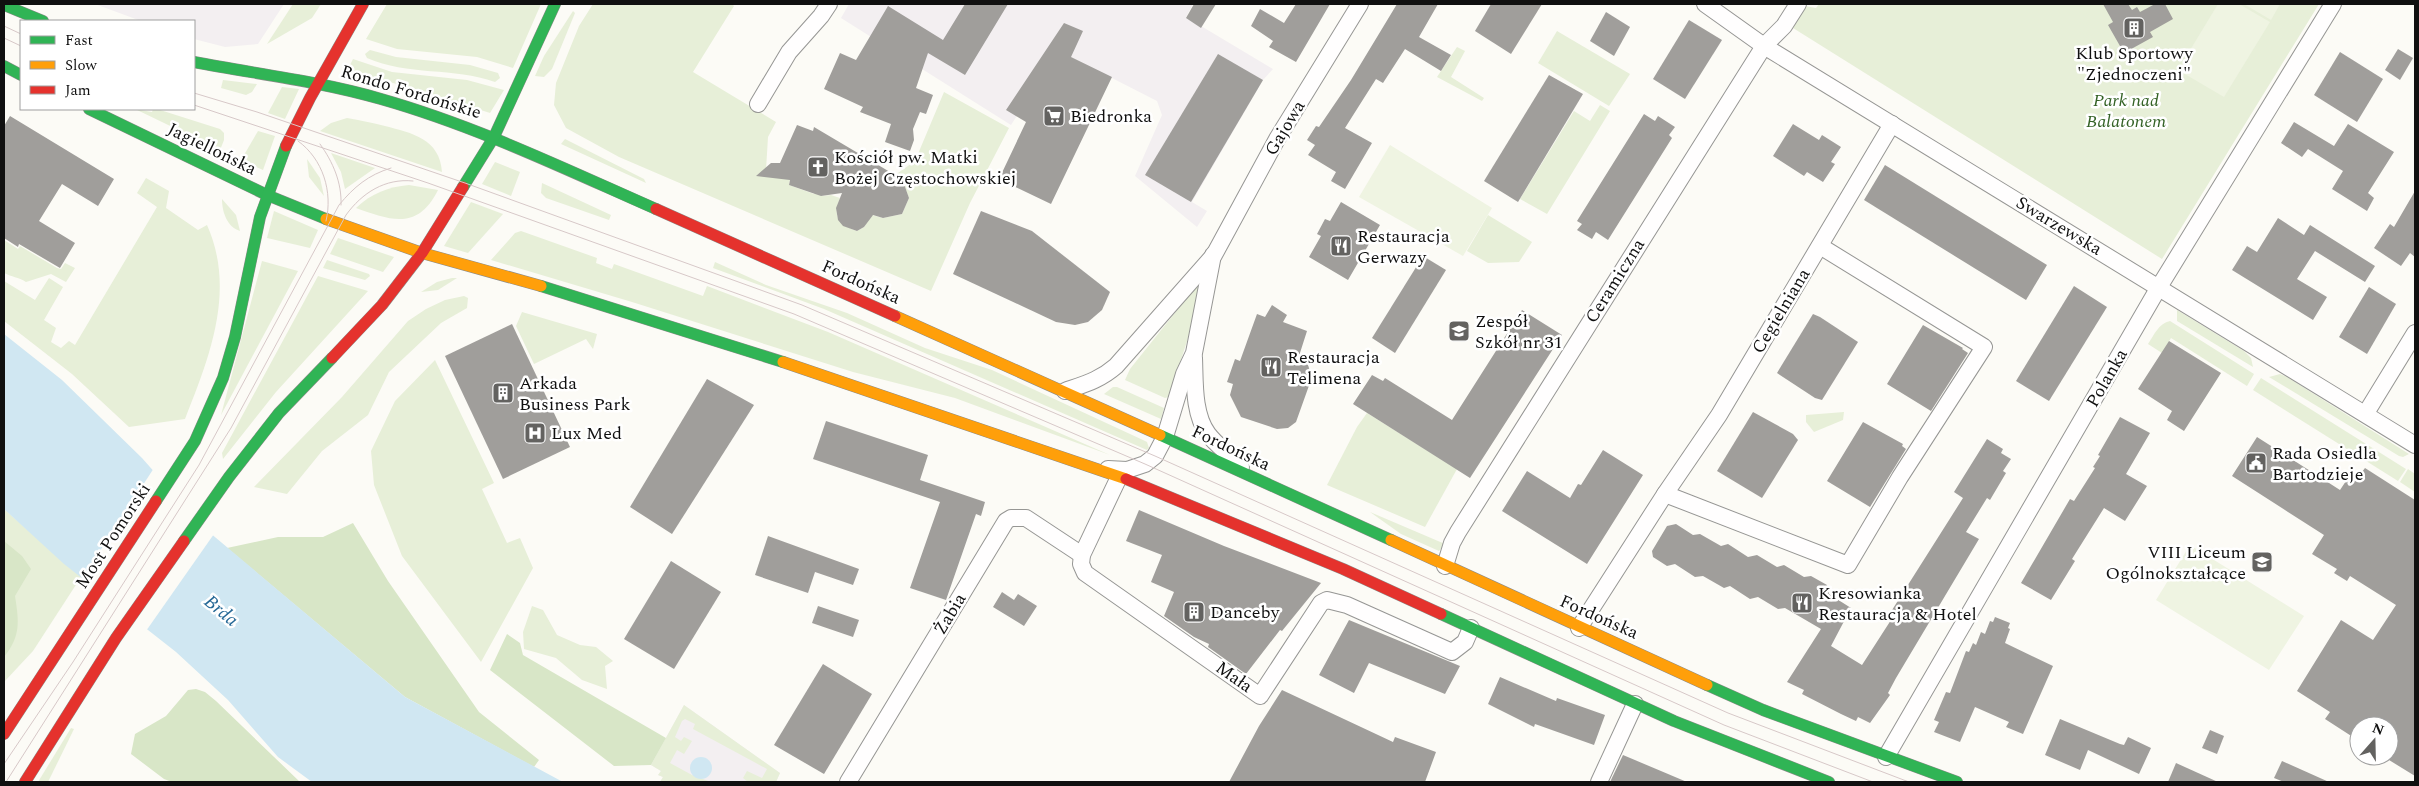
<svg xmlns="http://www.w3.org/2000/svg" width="2419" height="786" viewBox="0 0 2419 786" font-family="Spectral,serif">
<rect width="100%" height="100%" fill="#fcfbf6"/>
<!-- industrial -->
<g fill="#f3eff1">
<polygon points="95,4 284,4 258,44 225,47 194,39 194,21 141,21"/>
<polygon points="849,4 1193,4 1186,17 1273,69 1263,80 1192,202 1207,211 1197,227 1135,176 1162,115 1157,101 1059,51 1011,125 841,18"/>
<polygon points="684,705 780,773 776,782 660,782 663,777 658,775 661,771 651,765"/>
</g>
<!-- green -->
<g fill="#e7efd8">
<polygon points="293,4 321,4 312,18 267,44"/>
<polygon points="387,4 541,4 513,68 477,57 397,49 366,39"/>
<path d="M593,4H732L734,6L693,72L776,122L768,137L766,170L790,179L789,185L814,194L816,189L822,196L831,195L840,198C832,218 839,224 857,231L864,227L872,215L883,218L902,214L909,198L904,185L893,180L895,175L915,161L944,92L1009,128L970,203L931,291L619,157L566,128L554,105L556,83L579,26Z"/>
<polygon points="1819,4 2319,4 2162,259 1793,28 1805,6 1816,8"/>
<polygon points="573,11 575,13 552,69 544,77 535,76 544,56"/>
<polygon points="1557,31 1630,74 1609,106 1538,63"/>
<polygon points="1457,47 1465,51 1451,77 1484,98 1482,101 1437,77"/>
<path d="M370,50L396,57L470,65L498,73L500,78L495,82C454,67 407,76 367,58L365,54Z"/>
<polygon points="353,59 392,72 467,80 504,90 490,113 406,86 349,73 347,71"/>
<polygon points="223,80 257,84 252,92 246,95 221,88"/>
<polygon points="282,87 299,89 285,119 268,113"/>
<polygon points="1600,105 1610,111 1547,214 1520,199 1574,111 1590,121"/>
<polygon points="135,109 152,112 153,109 157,109 220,129 224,133 224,140 220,150"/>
<path d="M347,118C360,120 373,123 385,126C412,133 440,139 442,172L320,131L331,123Z"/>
<polygon points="258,131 275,136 263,170 241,160"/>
<polygon points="565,139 644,179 646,183 561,144"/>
<polygon points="331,153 375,168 345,189 341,172"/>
<polygon points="307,159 320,178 324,196 309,177"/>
<polygon points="495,162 520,172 511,196 482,184"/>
<path d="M146,178L169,191L166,208L198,230L207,225C236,290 210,356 185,419L129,427L72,374L4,321V281L35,300L49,278L63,287L44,320L56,328L51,342L61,348L69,341L75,345L157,207L137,193Z"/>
<polygon points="542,183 611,215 609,220 546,198 541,193"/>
<path d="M409,185L438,190C418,230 392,221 356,208C372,193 388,187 409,185Z"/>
<path d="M222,199L236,215L240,231C227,227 222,212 222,199Z"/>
<polygon points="471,202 503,214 468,253 444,246"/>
<polygon points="274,211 318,230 310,248 267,238"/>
<polygon points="1488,215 1532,242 1519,262 1488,263 1467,251"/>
<polygon points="521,231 597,258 596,263 612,269 614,264 703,296 707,286 828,332 1110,455 955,398 853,372 632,302 491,260 515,233"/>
<polygon points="338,238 394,257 383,272 330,254"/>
<path d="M4,240L18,249L20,246L57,268L61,269L65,263L75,268L66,282L51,274L26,282C18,277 12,277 4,273Z"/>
<polygon points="327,260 369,274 370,276 365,280 323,268"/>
<polygon points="262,261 298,271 221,415"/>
<polygon points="715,262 766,285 847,313 925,348 992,370 1143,440 1147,442 1149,448 1147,450 824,309 713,268"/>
<polygon points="1206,274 1208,276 1169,397 1165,398 1125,380 1130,369"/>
<polygon points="318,276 368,291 276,392 223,459 222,453"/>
<polygon points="452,278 457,278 438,290 421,292 437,282"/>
<polygon points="464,296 468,298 467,308 441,323 389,372 368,415 322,451 287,494 254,487 342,397 408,321 426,309 445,300"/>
<polygon points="2177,310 2244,351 2251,358 2253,367 2177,321"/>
<polygon points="522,312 597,334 593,349 586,339 534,364 516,326"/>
<path d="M2170,321L2254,374L2247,386L2171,338L2162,353L2148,344C2154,335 2159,323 2170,321Z"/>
<polygon points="435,360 494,483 482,489 507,543 520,538 533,568 481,662 402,556 374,485 371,451 395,401"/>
<polygon points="2280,374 2287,377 2409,454 2403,457 2399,456 2269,377"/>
<polygon points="2261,378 2406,469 2398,481 2253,390"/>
<polygon points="1113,387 1117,387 1164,408 1161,419 1104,394"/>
<polygon points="1844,412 1843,420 1814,432 1806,422 1806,415"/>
<polygon points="1367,413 1457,469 1425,527 1327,485 1357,427"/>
<polygon points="2408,469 2415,474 2415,492 2400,482"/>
<polygon points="4,509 81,577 33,651 4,682"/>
<polygon points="1370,512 1445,544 1439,551 1401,534"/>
<polygon points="532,606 543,610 557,635 580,645 596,647 613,661 605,666 607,689 582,680 556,658 524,649 523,632"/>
<polygon points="684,705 780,773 776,782 748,782 743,778 747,771 762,778 767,769 693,729 695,724 685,719 682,721 675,737 681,741 684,737 692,741 684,754 677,750 670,763 692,775 711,782 660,782 663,777 658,775 661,771 651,765"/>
<polygon points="71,728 74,729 48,782 38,782"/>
</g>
<!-- forest -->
<g fill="#d8e6c7">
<polygon points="353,523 388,581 479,712 539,760 534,767 405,697 227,548 278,537 323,537"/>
<path d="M4,541L22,556L31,569L15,596C19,622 21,636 4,657Z"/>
<polygon points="507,634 520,643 523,655 666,738 651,765 614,766 490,670"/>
<polygon points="196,689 205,692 216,701 300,782 172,782 164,779 131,754 135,734 166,716 188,690"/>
</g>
<!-- pitch -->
<g fill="#eff4e2">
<polygon points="2218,4 2239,4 2270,22 2224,97 2178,70"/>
<polygon points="2244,4 2280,4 2271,20"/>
<polygon points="1390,145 1492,208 1463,256 1359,197"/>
<polygon points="2190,545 2304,616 2269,670 2156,600"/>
</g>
<!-- water -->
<g fill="#d0e7f2">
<polygon points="4,334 62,380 101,418 142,458 203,527 405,697 563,782 312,782 278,757 228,700 176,652 64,564 4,509"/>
<circle cx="701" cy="768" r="11"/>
</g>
<!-- pier -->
<polygon fill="#fcfbf6" points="154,468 214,534 146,631 81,580"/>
<!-- building -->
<g fill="#a09e9b">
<polygon points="965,4 1008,4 965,75 928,53 916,88 933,95 926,114 920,112 913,129 914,140 910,151 885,142 891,124 860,112 863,107 824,89 840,53 856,60 888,6 943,40"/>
<polygon points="1194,4 1216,4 1201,28 1186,18"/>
<polygon points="1296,4 1330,4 1296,62 1269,47 1273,41 1251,26 1260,9 1284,23"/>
<polygon points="1397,4 1438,4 1419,37 1451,55 1441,71 1405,49 1383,83 1376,79 1345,128 1372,143 1345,189 1331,181 1336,172 1308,155 1315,145 1307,140 1316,126 1319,127 1351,80"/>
<polygon points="1491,4 1542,4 1511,54 1475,31"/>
<polygon points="2103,4 2128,4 2132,10 2137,7 2140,12 2155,4 2165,4 2173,19 2150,32 2153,37 2124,53 2108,25 2113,22"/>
<polygon points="1606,12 1630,27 1614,56 1590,41"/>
<polygon points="1689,20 1722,40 1685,99 1653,79"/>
<polygon points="1064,23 1083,31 1071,57 1112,77 1051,204 999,179 1026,122 1006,110"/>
<polygon points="2398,49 2413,58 2400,80 2385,70"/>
<polygon points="2340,52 2383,79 2357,122 2314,95"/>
<polygon points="1218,54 1263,80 1191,202 1145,175"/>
<polygon points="1549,75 1583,94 1518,202 1484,181"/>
<polygon points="1644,114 1655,121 1658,116 1675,127 1669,135 1672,138 1608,240 1596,232 1592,239 1577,230 1582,224 1577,221"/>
<polygon points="10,116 114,179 98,206 62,184 39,221 75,243 60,268 19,244 18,247 4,238 4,126"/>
<polygon points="2294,122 2334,146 2348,124 2394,152 2368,193 2374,198 2367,211 2332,189 2343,171 2308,149 2302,157 2281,143"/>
<polygon points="1793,124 1819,140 1822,135 1841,147 1831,162 1835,164 1823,182 1807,172 1804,176 1773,156"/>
<polygon points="797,125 813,131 814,127 895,175 893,180 904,184 909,198 902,214 883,218 873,215 864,227 857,231 843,226 838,220 836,208 842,193 821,196 789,185 790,180 756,176 771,163 780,163"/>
<polygon points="1885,165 2047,265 2026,300 1864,200"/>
<polygon points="2415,191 2415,257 2410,253 2401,266 2374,248 2390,224 2394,227"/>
<polygon points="1341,202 1380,225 1348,280 1309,257 1321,236 1317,234 1325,219 1330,221"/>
<polygon points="981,211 1032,231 1110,292 1102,310 1088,322 1075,325 1056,322 953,274"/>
<polygon points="2278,218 2304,235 2310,225 2375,266 2365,282 2315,251 2297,279 2327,297 2313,320 2232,270 2247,246 2257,252"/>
<polygon points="1423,256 1446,270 1395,353 1372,338"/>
<polygon points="2074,286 2107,307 2049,401 2016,381"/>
<polygon points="2369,287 2396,304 2367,354 2339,337"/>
<polygon points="1272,305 1287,315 1283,322 1307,331 1299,356 1307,362 1310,371 1311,380 1296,422 1288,428 1277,429 1241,417 1230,395 1233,384 1227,382 1235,359 1240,361 1257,314 1265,317"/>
<polygon points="1522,310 1562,335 1470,478 1353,404 1372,375 1383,381 1385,378 1452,420"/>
<polygon points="1813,314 1820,317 1858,342 1822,400 1815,398 1777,373"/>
<polygon points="512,324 570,447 503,479 445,356"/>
<polygon points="1923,325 1963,348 1962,349 1968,353 1931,411 1887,384"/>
<polygon points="2169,341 2221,373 2184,431 2167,420 2172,411 2138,389"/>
<polygon points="707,379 754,405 672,534 630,507"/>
<polygon points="1753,412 1793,434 1798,440 1762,498 1717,471"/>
<polygon points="2120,417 2150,433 2126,474 2147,486 2125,521 2104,508 2072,559 2075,561 2051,600 2021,583 2070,499 2074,501 2095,468 2093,467 2100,456 2098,455"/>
<polygon points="826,421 928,455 920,480 985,502 981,516 976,514 946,600 910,588 940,502 813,459"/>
<polygon points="1863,422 1903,444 1902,446 1906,449 1870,507 1827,481"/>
<polygon points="2257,437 2340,490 2352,472 2359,476 2365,468 2415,500 2415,776 2389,760 2389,726 2359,726 2359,741 2325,719 2330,712 2297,691 2341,620 2373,640 2396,605 2350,576 2347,581 2334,573 2337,569 2312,554 2324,535 2232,476"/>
<polygon points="1987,439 2003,449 2001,453 2011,459 2003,471 2006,473 1990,500 1987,498 1966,532 1979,539 1896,678 1888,693 1890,695 1870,723 1858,717 1856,721 1841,714 1802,694 1804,690 1787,682 1821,629 1785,608 1778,609 1758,597 1750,599 1730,586 1724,588 1703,576 1695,577 1675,564 1667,566 1653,557 1652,551 1667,526 1676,524 1693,535 1700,534 1721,546 1728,544 1748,557 1757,555 1777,567 1784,565 1804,577 1811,576 1827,585 1829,594 1851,608 1831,646 1862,665 1891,620 1887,618 1963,498 1954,492"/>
<polygon points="1603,450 1643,475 1587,564 1502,511 1527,471 1570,498 1578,484 1581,485"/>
<polygon points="1139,510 1224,546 1321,583 1282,631 1280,630 1246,674 1208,647 1209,644 1194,637 1164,616 1174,592 1151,582 1162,555 1126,541"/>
<polygon points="768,536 859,569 853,585 815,572 808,593 755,575"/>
<polygon points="671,561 721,592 674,669 624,639"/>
<polygon points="1002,592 1014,600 1018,594 1037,606 1024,626 993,607"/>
<polygon points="818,606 859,620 853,637 812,623"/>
<polygon points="1995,617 2010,623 2008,628 2010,629 2005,643 2053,666 2023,734 2006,727 2009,722 1975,707 1960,742 1934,732 1939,722 1934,720 1946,692 1950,693 1966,651 1969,652 1973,643 1976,645 1981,632 1985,634 1990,621 1993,622"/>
<polygon points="1349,620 1460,666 1445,694 1369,663 1354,693 1319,675"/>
<polygon points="823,664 872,694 824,774 774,745"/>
<polygon points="1500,677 1556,701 1557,698 1605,715 1594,745 1535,724 1534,727 1488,704"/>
<polygon points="1282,690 1393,742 1395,737 1436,752 1425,782 1229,782 1259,726"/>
<polygon points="2060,719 2120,744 2124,745 2128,737 2151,748 2139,774 2088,750 2080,770 2045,755"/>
<polygon points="2210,730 2224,736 2217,754 2202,748"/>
<polygon points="1623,755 1687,782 1610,782"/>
<polygon points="2282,761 2329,782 2284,782 2274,778"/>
<polygon points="2176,763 2218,782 2168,782"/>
</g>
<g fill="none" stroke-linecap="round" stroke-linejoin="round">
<!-- street casing -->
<g stroke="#969694" stroke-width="18">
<g id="street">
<polyline points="1705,4 1764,46 2415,445"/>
<polyline points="758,104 789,52 821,16 829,4"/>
<path d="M1194,358C1195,381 1193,414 1208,434C1217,446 1231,455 1241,467"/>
<path d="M1065,391C1085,384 1100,380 1116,366L1214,255L1277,139L1360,4"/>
<polyline points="2366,413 2415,333"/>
<polyline points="1108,469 1127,470 1145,464 1155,456 1165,437 1184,374 1194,353 1213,255"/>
<polyline points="1119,477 1082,555 1081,564 1085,573 1260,696 1321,603 1327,600 1347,605 1452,652 1465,642 1471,628"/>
<polyline points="1665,494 1848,565 1900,477 1984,347 1820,246"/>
<polyline points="1445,566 1452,543 1458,532 1764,46 1784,26 1798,4"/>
<polyline points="1579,628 1665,494 1719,415 1892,124"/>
<polyline points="1886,757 2159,287 2333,4"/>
<polyline points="848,782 1006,521 1011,518 1026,518 1082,555"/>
<polyline points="1599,782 1635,704"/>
</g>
</g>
<!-- fast casing -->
<g stroke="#8d8c8a" stroke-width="12">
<g id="fast">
<polyline points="4,5 43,21"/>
<path d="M194,62C256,74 319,81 381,99C476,126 565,169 656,209"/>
<polyline points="4,66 21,75"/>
<polyline points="89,109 267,195 326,219"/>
<polyline points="463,187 494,137 555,4"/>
<polyline points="541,286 783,362"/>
<polyline points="1160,435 1391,540"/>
<polyline points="156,501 195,441 223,378 235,337 260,217 286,146"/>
<polyline points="184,541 229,477 279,413 332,358"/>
<polyline points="1441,614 1674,721 1829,782"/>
<polyline points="1707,685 1763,710 1957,782"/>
</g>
</g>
<!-- slow casing -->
<g stroke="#8d8c8a" stroke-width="12">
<g id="slow">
<polyline points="326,219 422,253 541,286"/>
<polyline points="895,316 1160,435"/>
<polyline points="783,362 1126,479"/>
<polyline points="1391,540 1707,685"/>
</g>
</g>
<!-- jam casing -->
<g stroke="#8d8c8a" stroke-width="12">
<g id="jam">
<polyline points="286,146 310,98 363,4"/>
<polyline points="656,209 895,316"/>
<polyline points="332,358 382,305 422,253 463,187"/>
<polyline points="1126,479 1343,569 1441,614"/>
<polyline points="4,734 156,501"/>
<polyline points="25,782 116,638 184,541"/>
</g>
</g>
<!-- street -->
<use href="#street" stroke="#fffefe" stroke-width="16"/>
<!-- fast -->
<use href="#fast" stroke="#30b455" stroke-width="11"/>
<!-- slow -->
<use href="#slow" stroke="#ff9f0a" stroke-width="11"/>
<!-- jam -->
<use href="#jam" stroke="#e5322d" stroke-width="11"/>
<!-- tram -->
<g stroke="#d7c8c8" stroke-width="1">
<polyline points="4,26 21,34"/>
<polyline points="4,38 21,46"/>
<polyline points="194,93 257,112 465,183 802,305 1155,456 1728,713 1909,782"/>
<polyline points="194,105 428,183 794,314 1145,464 1724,725 1873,782"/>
<path d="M298,141C323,159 333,192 326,221"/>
<path d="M320,144C333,162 342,183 341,205"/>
<path d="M4,764L73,662L199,465L339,205C354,187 368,175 391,168"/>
<path d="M6,782L231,428L346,215C362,193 385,178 413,181"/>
</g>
</g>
<!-- icons -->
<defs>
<g id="building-square" transform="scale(1.125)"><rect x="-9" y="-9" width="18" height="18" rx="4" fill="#636260" stroke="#fff"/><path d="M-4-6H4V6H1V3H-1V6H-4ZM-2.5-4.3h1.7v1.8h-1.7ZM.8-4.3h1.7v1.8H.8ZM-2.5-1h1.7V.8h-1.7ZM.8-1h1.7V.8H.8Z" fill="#fff"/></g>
<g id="supermarket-square" transform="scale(1.125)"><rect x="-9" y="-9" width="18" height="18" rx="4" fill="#636260" stroke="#fff"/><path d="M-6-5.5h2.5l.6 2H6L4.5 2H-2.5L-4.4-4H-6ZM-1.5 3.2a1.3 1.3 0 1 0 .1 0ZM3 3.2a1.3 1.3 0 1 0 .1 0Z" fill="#fff"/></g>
<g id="church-square" transform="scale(1.125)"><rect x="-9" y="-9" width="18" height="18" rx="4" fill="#636260" stroke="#fff"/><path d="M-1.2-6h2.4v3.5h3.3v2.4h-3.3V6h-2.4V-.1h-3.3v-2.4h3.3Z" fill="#fff"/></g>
<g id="restaurant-square" transform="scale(1.125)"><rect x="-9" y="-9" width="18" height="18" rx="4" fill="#636260" stroke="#fff"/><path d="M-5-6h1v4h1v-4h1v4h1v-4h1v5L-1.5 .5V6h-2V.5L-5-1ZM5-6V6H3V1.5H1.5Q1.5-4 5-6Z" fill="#fff"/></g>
<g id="school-square" transform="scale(1.125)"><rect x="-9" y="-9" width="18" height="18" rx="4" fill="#636260" stroke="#fff"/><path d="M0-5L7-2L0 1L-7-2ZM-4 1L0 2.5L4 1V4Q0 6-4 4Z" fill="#fff"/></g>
<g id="hospital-square" transform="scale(1.125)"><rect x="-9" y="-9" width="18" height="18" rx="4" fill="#636260" stroke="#fff"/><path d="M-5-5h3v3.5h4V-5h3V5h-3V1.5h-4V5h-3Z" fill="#fff"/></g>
<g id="civic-square" transform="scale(1.125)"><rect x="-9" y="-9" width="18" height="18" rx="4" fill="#636260" stroke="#fff"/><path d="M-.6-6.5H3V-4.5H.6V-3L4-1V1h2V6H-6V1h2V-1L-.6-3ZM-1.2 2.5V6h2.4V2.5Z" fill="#fff"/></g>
</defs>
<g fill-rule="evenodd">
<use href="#building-square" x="2134" y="28"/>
<use href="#supermarket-square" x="1054" y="116"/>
<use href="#church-square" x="818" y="167"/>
<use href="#restaurant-square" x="1341" y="246"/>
<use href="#school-square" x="1459" y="331"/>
<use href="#restaurant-square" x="1271" y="367"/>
<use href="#building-square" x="503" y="393"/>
<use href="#hospital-square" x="535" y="433"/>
<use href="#civic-square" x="2256" y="463"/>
<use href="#school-square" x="2262" y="562"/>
<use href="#restaurant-square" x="1802" y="603"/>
<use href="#building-square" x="1194" y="612"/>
</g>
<g text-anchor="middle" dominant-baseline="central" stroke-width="5" stroke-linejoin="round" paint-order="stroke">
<!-- poi labels -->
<g font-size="18" fill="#101010" stroke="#fff" text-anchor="start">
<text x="2134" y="53" text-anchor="middle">Klub Sportowy<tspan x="2134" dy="21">"Zjednoczeni"</tspan></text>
<text x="1070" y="116">Biedronka</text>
<text x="834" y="157">Kościół pw. Matki<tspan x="834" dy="21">Bożej Częstochowskiej</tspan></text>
<text x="1357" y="236">Restauracja<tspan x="1357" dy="21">Gerwazy</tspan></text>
<text x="1475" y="321">Zespół<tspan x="1475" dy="21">Szkół nr 31</tspan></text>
<text x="1287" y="357">Restauracja<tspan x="1287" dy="21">Telimena</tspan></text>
<text x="519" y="383">Arkada<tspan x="519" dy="21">Business Park</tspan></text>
<text x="551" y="433">Lux Med</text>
<text x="2272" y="453">Rada Osiedla<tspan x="2272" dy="21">Bartodzieje</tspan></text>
<text x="2246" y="552" text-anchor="end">VIII Liceum<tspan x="2246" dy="21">Ogólnokształcące</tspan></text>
<text x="1818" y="593">Kresowianka<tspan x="1818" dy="21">Restauracja &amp; Hotel</tspan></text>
<text x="1210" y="612">Danceby</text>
</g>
<!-- street labels -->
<g font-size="18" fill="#101010" stroke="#fff">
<text transform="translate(411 92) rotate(17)">Rondo Fordońskie</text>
<text transform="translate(1285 128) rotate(-59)">Gajowa</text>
<text transform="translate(212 149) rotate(26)">Jagiellońska</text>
<text transform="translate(2059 226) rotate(31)">Swarzewska</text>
<text transform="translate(1615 281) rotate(-58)">Ceramiczna</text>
<text transform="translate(861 282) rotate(24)">Fordońska</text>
<text transform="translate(1781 311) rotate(-59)">Cegielniana</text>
<text transform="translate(2107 378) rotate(-60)">Polanka</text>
<text transform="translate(1231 448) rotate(25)">Fordońska</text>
<text transform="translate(113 536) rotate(-57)">Most Pomorski</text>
<text transform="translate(950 614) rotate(-59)">Żabia</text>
<text transform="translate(1599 617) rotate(24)">Fordońska</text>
<text transform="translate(1234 677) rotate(35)">Mała</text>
</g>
<!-- park labels -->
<g font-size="18" font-style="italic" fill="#346226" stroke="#fff">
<text x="2126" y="100">Park nad<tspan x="2126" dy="21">Balatonem</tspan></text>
</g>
<!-- water labels -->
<g font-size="19" font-style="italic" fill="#256896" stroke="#fff">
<text transform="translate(221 611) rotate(40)">Brda</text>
</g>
</g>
<!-- border -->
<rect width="2419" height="786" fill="none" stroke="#101010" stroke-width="10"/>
<!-- legend -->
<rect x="20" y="20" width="175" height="90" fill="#ffffff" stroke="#9f9f9f"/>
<rect x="30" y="36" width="25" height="8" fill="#30b455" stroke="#9f9f9f"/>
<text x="65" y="45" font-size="15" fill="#101010">Fast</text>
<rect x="30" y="61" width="25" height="8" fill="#ff9f0a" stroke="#9f9f9f"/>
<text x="65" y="70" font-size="15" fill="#101010">Slow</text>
<rect x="30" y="86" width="25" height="8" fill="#e5322d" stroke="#9f9f9f"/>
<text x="65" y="95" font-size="15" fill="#101010">Jam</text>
<!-- north arrow -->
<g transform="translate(2374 741) rotate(20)"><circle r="24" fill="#ffffff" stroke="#9f9f9f"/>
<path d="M0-4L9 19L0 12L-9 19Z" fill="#636260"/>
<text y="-8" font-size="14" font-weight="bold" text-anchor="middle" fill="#101010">N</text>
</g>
</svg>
